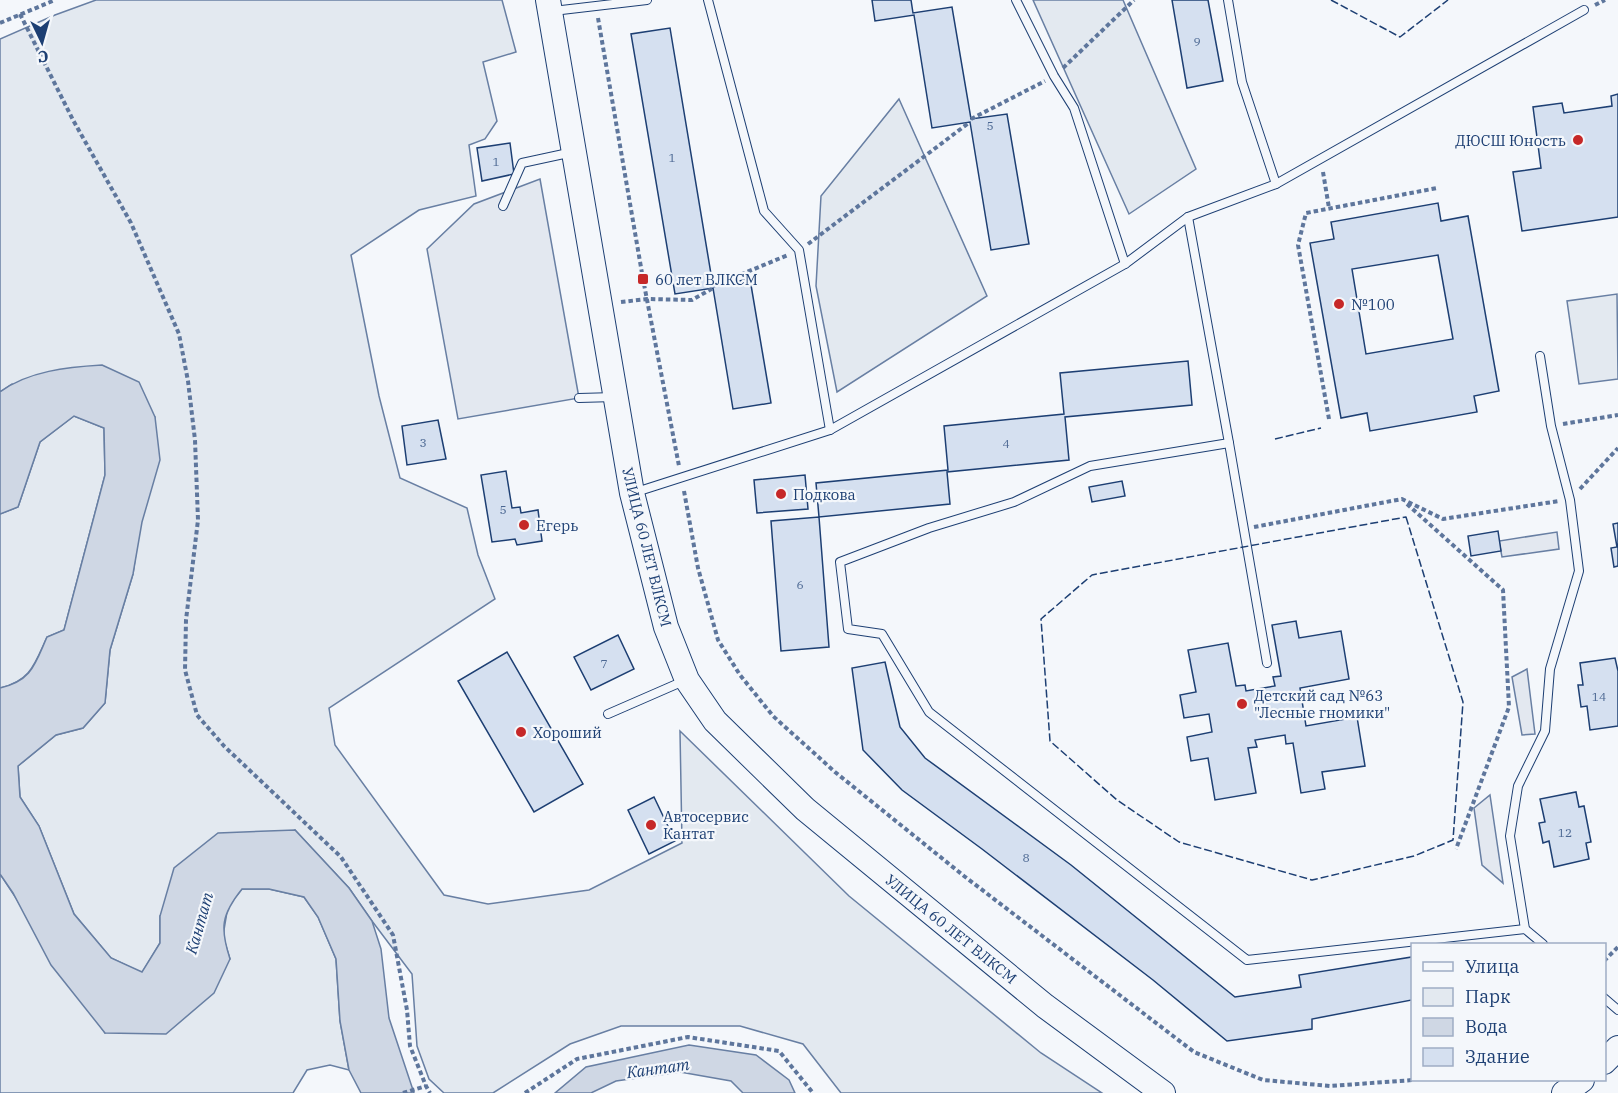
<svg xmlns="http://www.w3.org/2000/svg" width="1618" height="1093" viewBox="0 0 1618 1093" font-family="'IBM Plex Serif',serif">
<rect width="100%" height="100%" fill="#f4f7fb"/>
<!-- green -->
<g fill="#e3e9f0" stroke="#687fa3" stroke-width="1.5">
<polygon points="96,0 502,0 516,52 483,62 497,121 485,139 469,145 476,196 419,210 351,255 379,396 400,478 467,508 478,555 495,599 329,708 335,745 444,895 488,904 589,890 682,843 680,731 849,896 1041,1053 1102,1093 841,1093 803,1044 740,1026 621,1026 570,1044 493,1093 444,1093 429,1079 417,1046 412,974 372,921 349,888 295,830 160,916 160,943 142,973 111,958 74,914 39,826 20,797 18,766 56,735 83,728 105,703 110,650 133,574 155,417 12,384 0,392 0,39 55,15"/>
<polygon points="1033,0 1123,0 1196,169 1129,214"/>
<polygon points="899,99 987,296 837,392 816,286 821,196"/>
<polygon points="1617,294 1618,379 1579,384 1567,301"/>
<path d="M74,416L104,428L105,475L64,630L47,637C35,663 31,681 0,688V514L18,507L40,442Z"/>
<polygon points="0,874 105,1033 230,959 223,936 228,906 242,889 269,889 304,897 318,917 336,959 340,1021 349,1070 330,1065 307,1070 293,1093 0,1093"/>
</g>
<!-- parking -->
<g fill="#e3e8f0" stroke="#687fa3" stroke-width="1.5">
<polygon points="540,179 579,398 458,419 427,249 474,204"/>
<polygon points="1557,532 1559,549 1502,557 1499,541"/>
<polygon points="1527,669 1535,734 1522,735 1512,677"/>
<polygon points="1490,795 1503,883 1482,865 1474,808"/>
</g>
<!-- water -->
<g fill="#cfd7e4" stroke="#687fa3" stroke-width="1.5">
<path d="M102,365L139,382L155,417L160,460L142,522L133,574L110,650L105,703L83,728L56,735L18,766L20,797L39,826L74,914L111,958L142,972L160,943V916L174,868L218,833L295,830L349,888L372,921L381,949L389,1018L414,1093H361L349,1070L340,1021L336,959L318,917L304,897L269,889H242C221,915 220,928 230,959L214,993L166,1034L105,1033L51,965L13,893L0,874V688C32,681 35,664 47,637L64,630L105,475L104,428L74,416L40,442L18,507L0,514V392C28,371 68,367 102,365Z"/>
<polygon points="689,1045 756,1055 789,1080 795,1093 743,1093 731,1081 680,1072 616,1081 591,1093 555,1093 586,1067"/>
</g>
<!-- building -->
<g fill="#d5e0f0" stroke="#1d3f73" stroke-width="1.5" fill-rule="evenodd">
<polygon points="872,0 911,0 913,13 952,7 971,119 1007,114 1029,244 991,250 970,122 932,128 914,15 875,21"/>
<polygon points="1172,0 1208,0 1223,81 1187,88"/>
<polygon points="670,28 713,286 750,279 771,403 733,409 713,288 675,294 631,34"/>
<polygon points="1618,94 1618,217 1522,231 1513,172 1541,168 1533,107 1562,103 1564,113 1612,106 1611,96"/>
<polygon points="510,143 514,174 482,181 477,148"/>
<path d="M1438,203L1441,221L1468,216L1499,391L1474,396L1477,412L1370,431L1367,413L1341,418L1310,243L1334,239L1331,222ZM1438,255L1453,339L1366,354L1352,269Z"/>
<polygon points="1188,361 1192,405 1065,417 1069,460 947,472 950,504 819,517 816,483 948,470 944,426 1064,414 1060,373"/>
<polygon points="438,420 446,459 407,465 402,426"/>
<polygon points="506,471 512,508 520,507 521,513 538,510 542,541 517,545 515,539 492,542 481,475"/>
<polygon points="805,475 808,509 757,513 754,480"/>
<polygon points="1122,481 1125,496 1092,502 1089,487"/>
<polygon points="819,517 829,647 781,651 771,521"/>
<polygon points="1618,523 1618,566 1614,567 1611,548 1617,547 1613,524"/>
<polygon points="1498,531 1501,551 1471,556 1468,536"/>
<polygon points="1296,621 1299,638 1341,631 1349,679 1300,688 1306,726 1357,717 1365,766 1322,772 1325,789 1301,793 1293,743 1286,744 1285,735 1255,740 1257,747 1248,748 1256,793 1215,800 1208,758 1191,761 1187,737 1212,732 1209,714 1184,718 1180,695 1196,692 1188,650 1228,643 1236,686 1245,685 1246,691 1275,686 1273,677 1281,676 1272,625"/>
<polygon points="618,635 634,669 591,690 574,657"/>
<polygon points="507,652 583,784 534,812 458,681"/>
<polygon points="1615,658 1618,671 1618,726 1590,730 1587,706 1581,707 1578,685 1583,685 1580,663"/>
<polygon points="885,662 900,727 925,758 1071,865 1235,997 1301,987 1299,975 1412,957 1412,1000 1312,1019 1312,1029 1227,1041 1153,980 982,849 902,790 863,750 852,668"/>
<polygon points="1576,792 1579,807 1584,806 1591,842 1586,843 1589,859 1554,867 1549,841 1543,843 1539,823 1545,822 1540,799"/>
<polygon points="654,797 675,841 649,854 628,810"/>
</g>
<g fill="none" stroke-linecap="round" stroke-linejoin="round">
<!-- lane casing -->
<g stroke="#1d3f73" stroke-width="10">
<g id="lane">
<polyline points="708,0 764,211 799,250 830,430"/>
<polyline points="1016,0 1054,76 1074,108 1125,264"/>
<polyline points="553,11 647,0"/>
<polyline points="1276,184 1584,10"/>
<polyline points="503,206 522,163 573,152"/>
<polyline points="1188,217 1229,443 1090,466 1014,502 929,528 840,562 848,629 882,634 929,712 1247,960 1525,929 1543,944"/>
<polyline points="579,398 615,397"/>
<polyline points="1229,443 1267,663"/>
<polyline points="633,493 830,430 1125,264 1188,217 1276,184 1242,82 1228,0"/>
<polyline points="608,714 686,680"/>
<polyline points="1525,929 1510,836 1518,786 1545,731 1550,669 1579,571 1570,500 1551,426 1540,356"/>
<polyline points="1604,998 1618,1010"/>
</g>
</g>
<!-- secondary casing -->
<g stroke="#1d3f73" stroke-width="26">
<g id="secondary">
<polyline points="548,0 632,493 666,627 687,680 715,721 805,809 1045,1006 1163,1093"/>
<polyline points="1604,1062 1618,1048"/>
<polyline points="1564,1093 1582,1080"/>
</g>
</g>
<!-- path -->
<g stroke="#5e769c" stroke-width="4" stroke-dasharray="4.5 3" stroke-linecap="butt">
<polyline points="1595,5 1605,0"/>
<polyline points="20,14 73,120 131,223 179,334 188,381 195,440 198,520 186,620 185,670 197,715 224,746 341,857 393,935 407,1010 410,1046 426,1086 430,1093"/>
<polyline points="598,18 643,279 679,466"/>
<polyline points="0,23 55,0"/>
<polyline points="1063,68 1134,0"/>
<polyline points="971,119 1045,81"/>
<polyline points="1323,172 1329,208"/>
<polyline points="808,244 970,122"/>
<polyline points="713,286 788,255"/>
<polyline points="621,302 647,299 692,300 713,288"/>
<polyline points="1329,419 1298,245 1306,213 1437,188"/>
<polyline points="1563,424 1618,415"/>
<polyline points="1580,489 1618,448"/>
<polyline points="684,491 698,568 718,640 740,675 773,716 835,772 964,876 1194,1052 1263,1080 1330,1086 1413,1080"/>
<polyline points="1407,504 1503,590 1509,707 1456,849"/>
<polyline points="1254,527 1402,499 1443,519 1559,501"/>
<polyline points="1604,961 1618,947"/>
<polyline points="403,1093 426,1086"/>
<polyline points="525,1093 577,1059 688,1037 779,1051 813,1093"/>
</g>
<!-- lane -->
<use href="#lane" stroke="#f4f7fb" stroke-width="8"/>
<!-- secondary -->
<use href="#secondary" stroke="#f4f7fb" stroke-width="24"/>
<!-- fence -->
<g stroke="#1d3f73" stroke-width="1.5" stroke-dasharray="8 3" stroke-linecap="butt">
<polyline points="1331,0 1400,37 1448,0"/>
<polyline points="1275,439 1321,428"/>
<polygon points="1406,517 1463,702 1453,840 1414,856 1312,880 1179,842 1117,800 1050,741 1041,619 1092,575"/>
</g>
</g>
<!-- markers -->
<g fill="#c62828" stroke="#f4f7fb" stroke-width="2">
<circle cx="1578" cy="140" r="6"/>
<rect x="637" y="273" width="12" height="12" rx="3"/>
<circle cx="1339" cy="304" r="6"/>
<circle cx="781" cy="494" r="6"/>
<circle cx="524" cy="525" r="6"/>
<circle cx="1242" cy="704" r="6"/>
<circle cx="521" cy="732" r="6"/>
<circle cx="651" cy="825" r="6"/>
</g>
<g text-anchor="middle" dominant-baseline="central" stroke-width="4.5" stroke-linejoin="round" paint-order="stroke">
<!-- number labels -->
<g font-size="12" fill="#4b6792">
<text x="1197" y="41">9</text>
<text x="990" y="125">5</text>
<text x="672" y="157">1</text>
<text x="496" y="161">1</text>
<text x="423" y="442">3</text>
<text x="1006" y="443">4</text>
<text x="503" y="509">5</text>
<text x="800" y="584">6</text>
<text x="604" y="663">7</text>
<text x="1599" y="696">14</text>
<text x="1565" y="832">12</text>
<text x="1026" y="857">8</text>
</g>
<!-- poi labels -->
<g font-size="15" fill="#1d3f73" stroke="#f4f7fb" text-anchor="start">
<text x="1566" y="140" text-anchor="end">ДЮСШ Юность</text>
<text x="655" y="279">60 лет ВЛКСМ</text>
<text x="1351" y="304">№100</text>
<text x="793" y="494">Подкова</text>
<text x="536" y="525">Егерь</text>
<text x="1254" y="695">Детский сад №63<tspan x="1254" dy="17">"Лесные гномики"</tspan></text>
<text x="533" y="732">Хороший</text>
<text x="663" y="816">Автосервис<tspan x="663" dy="17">Кантат</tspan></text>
</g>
<!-- street labels -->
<g font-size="15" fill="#1d3f73" stroke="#f4f7fb">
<text transform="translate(647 547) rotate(76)">УЛИЦА 60 ЛЕТ ВЛКСМ</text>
<text transform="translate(951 929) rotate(39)">УЛИЦА 60 ЛЕТ ВЛКСМ</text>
</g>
<!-- water labels -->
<g font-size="16" font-style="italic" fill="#1d3f73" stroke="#f4f7fb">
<text transform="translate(199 923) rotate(-74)">Кантат</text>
<text transform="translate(658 1068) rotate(-8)">Кантат</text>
</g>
</g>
<!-- legend -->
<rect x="1411" y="943" width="195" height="138" fill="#f4f7fb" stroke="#9eadc5" stroke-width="1.5"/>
<rect x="1423" y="962" width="30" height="9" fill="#f4f7fb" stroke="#9eadc5" stroke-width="1.5"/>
<text x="1465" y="973" font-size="18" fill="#1d3f73">Улица</text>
<rect x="1423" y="988" width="30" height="18" fill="#e3e9f0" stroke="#9eadc5" stroke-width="1.5"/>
<text x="1465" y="1003" font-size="18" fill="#1d3f73">Парк</text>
<rect x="1423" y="1018" width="30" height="18" fill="#cfd7e4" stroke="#9eadc5" stroke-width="1.5"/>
<text x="1465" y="1033" font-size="18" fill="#1d3f73">Вода</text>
<rect x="1423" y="1048" width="30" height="18" fill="#d5e0f0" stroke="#9eadc5" stroke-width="1.5"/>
<text x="1465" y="1063" font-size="18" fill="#1d3f73">Здание</text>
<!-- north arrow -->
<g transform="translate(42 42) rotate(175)" stroke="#f4f7fb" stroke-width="4.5" paint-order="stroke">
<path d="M0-4.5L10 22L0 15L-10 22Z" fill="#1d3f73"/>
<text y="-9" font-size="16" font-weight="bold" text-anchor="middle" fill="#1d3f73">С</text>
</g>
</svg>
